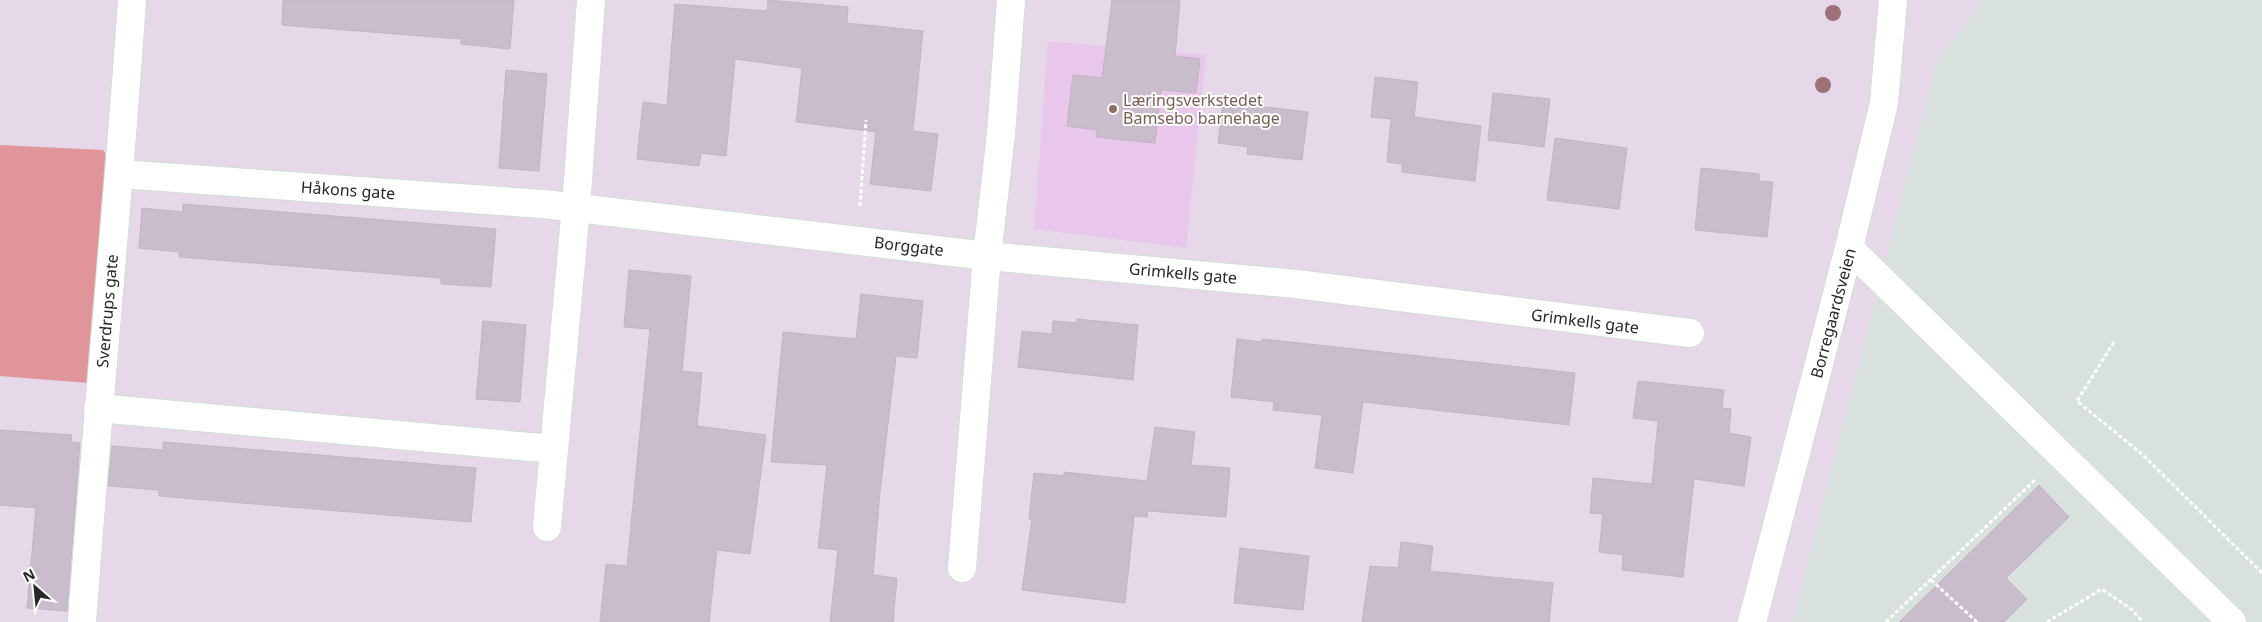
<svg xmlns="http://www.w3.org/2000/svg" width="2262" height="622" viewBox="0 0 2262 622" font-family="'Noto Sans',sans-serif">
<rect width="100%" height="100%" fill="#e7d8e9"/>
<!-- industrial -->
<polygon fill="#d9e1de" points="1982,0 2262,0 2262,622 1792,622 1936,63"/>
<!-- education -->
<polygon fill="#e9c7eb" points="1048,41 1206,55 1186,248 1034,229"/>
<!-- green -->
<polygon fill="#e0959a" points="0,145 103,150 120,174 100,384 0,376"/>
<!-- building -->
<g fill="#cabdcb" stroke="#c3b2c4">
<polygon points="283,0 514,0 510,49 461,44 461,39 282,25"/>
<polygon points="768,0 848,7 847,23 923,31 913,131 938,134 931,191 870,184 876,132 796,122 802,68 735,59 726,156 701,153 699,166 637,159 643,102 667,105 675,4 767,11"/>
<polygon points="1112,0 1180,0 1175,56 1200,59 1196,93 1161,90 1155,143 1096,137 1097,130 1067,126 1073,75 1102,78"/>
<polygon points="506,70 547,74 539,171 499,168"/>
<polygon points="1375,77 1418,82 1414,117 1481,126 1475,181 1402,172 1402,164 1387,162 1391,119 1371,117"/>
<polygon points="1493,93 1550,99 1544,147 1488,140"/>
<polygon points="1223,102 1308,112 1302,160 1247,154 1248,147 1218,143"/>
<polygon points="1555,138 1627,148 1619,209 1547,200"/>
<polygon points="1701,168 1759,174 1759,181 1773,182 1767,237 1695,230"/>
<polygon points="183,204 496,229 491,287 441,284 441,278 179,257 179,252 139,248 142,208 183,212"/>
<polygon points="629,270 691,276 682,371 702,373 697,426 766,435 750,554 717,550 709,622 600,622 606,564 627,566 650,329 624,327"/>
<polygon points="861,294 923,301 917,358 896,356 880,492 873,575 897,578 893,622 830,622 838,550 818,548 827,465 771,462 783,332 856,339"/>
<polygon points="1077,319 1138,325 1133,380 1018,367 1022,331 1052,334 1053,321 1077,323"/>
<polygon points="483,321 526,325 520,402 476,399"/>
<polygon points="1237,339 1262,342 1262,339 1575,373 1569,425 1363,402 1353,473 1315,468 1322,415 1273,410 1274,402 1231,397"/>
<polygon points="1638,381 1724,390 1722,408 1731,409 1729,433 1751,437 1744,486 1694,479 1683,577 1622,570 1623,555 1599,552 1603,514 1590,513 1593,478 1652,484 1658,421 1633,418"/>
<polygon points="1155,427 1195,432 1191,465 1230,468 1226,517 1148,511 1147,517 1134,516 1125,603 1022,590 1032,519 1029,519 1034,473 1064,476 1064,472 1147,481"/>
<polygon points="0,430 72,435 71,442 80,443 67,611 27,608 36,508 0,505"/>
<polygon points="163,442 476,468 471,522 159,496 159,490 108,486 112,446 163,450"/>
<polygon points="2039,485 2069,517 2006,578 2027,599 2004,622 1899,622"/>
<polygon points="1401,542 1433,546 1430,571 1553,583 1549,622 1362,622 1370,566 1398,568"/>
<polygon points="1240,548 1309,556 1303,610 1234,603"/>
</g>
<g fill="none" stroke-linecap="round" stroke-linejoin="round">
<!-- street casing -->
<g stroke="#cee0cf" stroke-width="30">
<g id="street">
<polyline points="120,174 543,204 987,256 1001,134 1011,0"/>
<polyline points="1849,248 2232,622"/>
<polyline points="98,408 553,449"/>
<polyline points="547,527 576,207 591,0"/>
<polyline points="962,568 987,256 1296,284 1690,333"/>
<path d="M82,622C97,415 118,208 132,0"/>
<polyline points="1752,622 1849,248 1884,103 1893,0"/>
</g>
</g>
<!-- path -->
<g stroke="#fff" stroke-width="3" stroke-dasharray="4 2.5" stroke-linecap="butt">
<polyline points="860,206 866,120"/>
<polyline points="2114,342 2077,401 2143,455 2262,573"/>
<polyline points="1931,580 1977,622"/>
<polyline points="1886,622 2036,479"/>
<polyline points="2047,622 2102,589 2131,609 2143,622"/>
</g>
<!-- street -->
<use href="#street" stroke="#fff" stroke-width="28"/>
</g>
<!-- trees -->
<g fill="#9d7277">
<circle cx="1833" cy="13" r="8"/>
<circle cx="1823" cy="85" r="8"/>
</g>
<!-- markers -->
<circle fill="#8d6e63" stroke="#fff" stroke-width="2" cx="1113" cy="109" r="5"/>
<g text-anchor="middle" dominant-baseline="central" stroke-width="4" stroke-linejoin="round" paint-order="stroke">
<!-- education labels -->
<g font-size="16" fill="#785e54" stroke="#fff" text-anchor="start">
<text x="1123" y="100">Læringsverkstedet<tspan x="1123" dy="18">Bamsebo barnehage</tspan></text>
</g>
<!-- street labels -->
<g font-size="16" fill="#272727" stroke="#fff">
<text transform="translate(348 190) rotate(4)">Håkons gate</text>
<text transform="translate(909 246) rotate(7)">Borggate</text>
<text transform="translate(1183 273) rotate(5)">Grimkells gate</text>
<text transform="translate(107 311) rotate(-85)">Sverdrups gate</text>
<text transform="translate(1833 313) rotate(-75)">Borregaardsveien</text>
<text transform="translate(1585 321) rotate(7)">Grimkells gate</text>
</g>
</g>
<!-- north arrow -->
<g transform="translate(35 587) rotate(333)" stroke="#ffffff" stroke-width="4" paint-order="stroke">
<path d="M0-4L9 19L0 12L-9 19Z" fill="#272727"/>
<text y="-8" font-size="14" font-weight="bold" text-anchor="middle" fill="#272727">N</text>
</g>
</svg>
